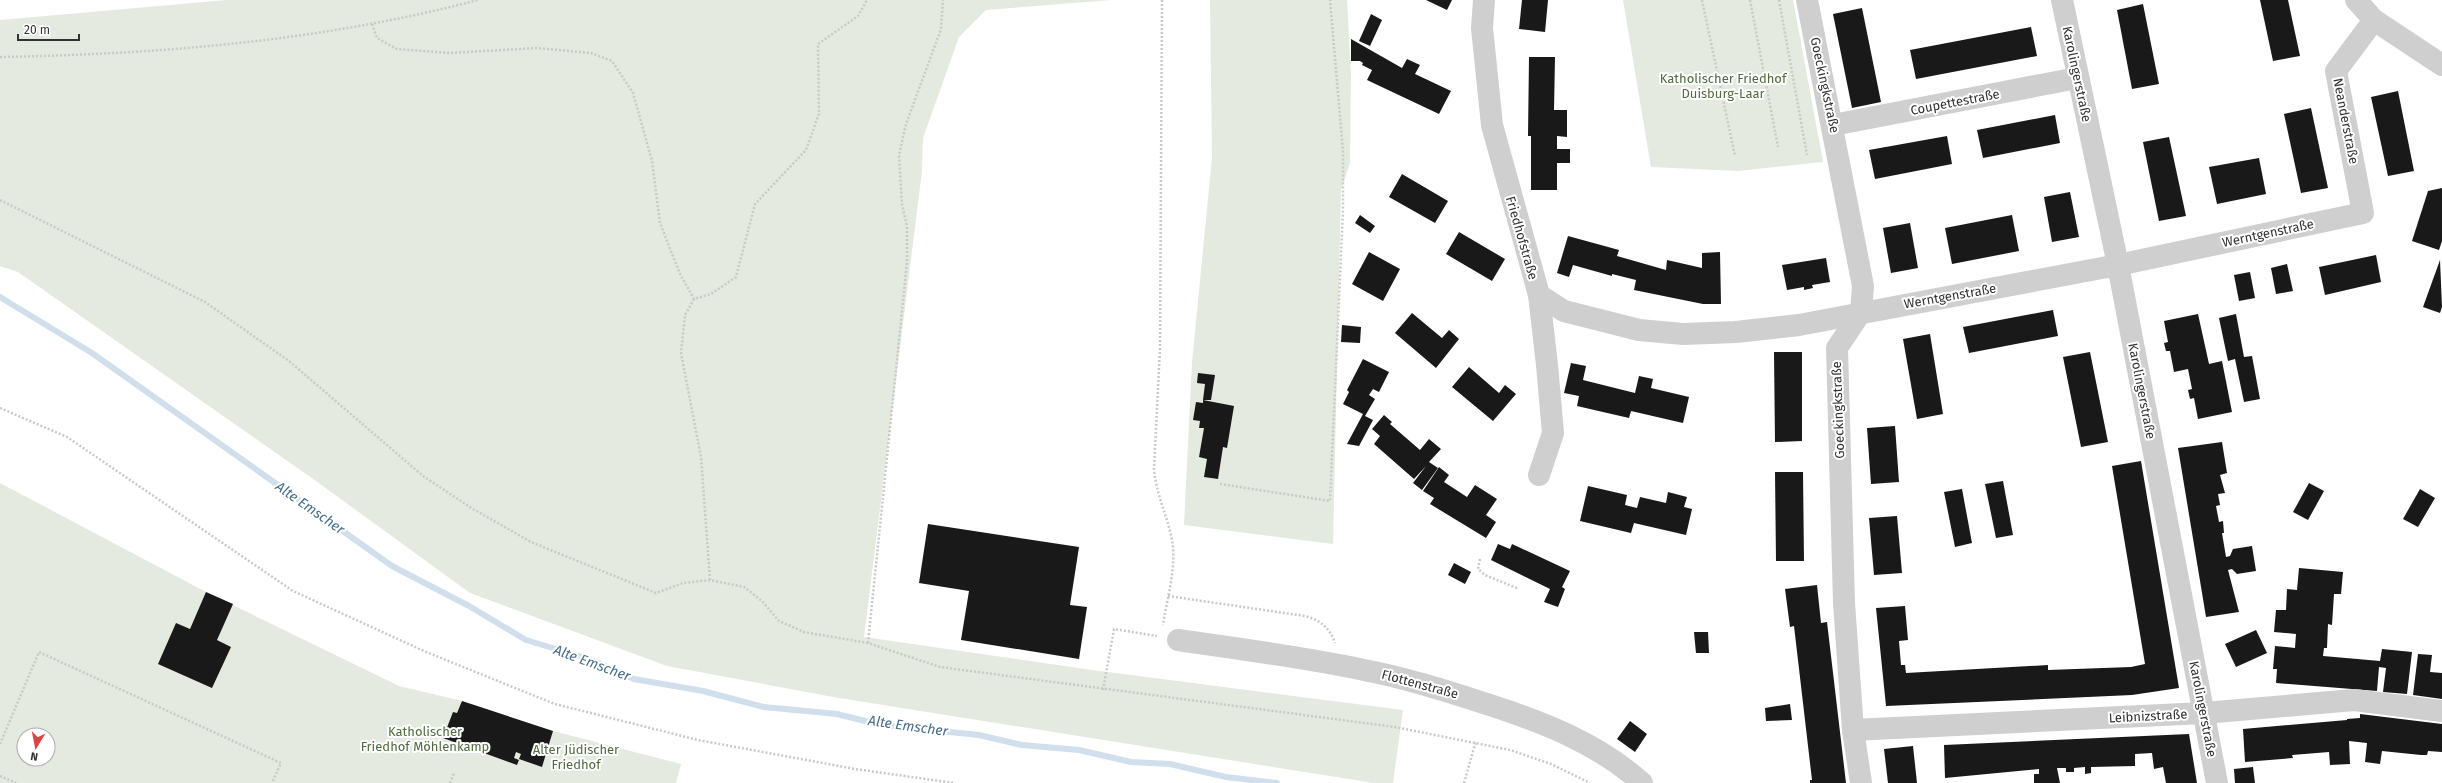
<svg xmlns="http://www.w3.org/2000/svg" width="2442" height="783" viewBox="0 0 2442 783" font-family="'Fira Sans',sans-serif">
<rect width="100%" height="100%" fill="#fff"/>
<!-- green -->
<g fill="#e4eadf" fill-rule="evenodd">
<polygon points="227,0 1112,0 986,10 959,37 923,138 922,171 864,637 1092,670 1403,710 1393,783 1374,783 833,697 667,666 470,593 316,481 18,272 0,266 0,20"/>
<polygon points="1210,0 1347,0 1351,74 1350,163 1341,190 1333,544 1184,525 1192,362 1212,158"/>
<polygon points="1623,0 1793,0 1823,162 1738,171 1651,167"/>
<path d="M0,483L206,592L399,686L462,701L553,731L681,764L676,783H0ZM24,735H48V759H24Z"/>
</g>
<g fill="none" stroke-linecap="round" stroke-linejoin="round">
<!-- stream -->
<polyline stroke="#d0dfeb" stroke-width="6" points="0,297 92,353 392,566 469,606 526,640 589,659 634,679 703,691 764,707 837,714 881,725 979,735 1022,745 1079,750 1131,762 1170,764 1226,777 1277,783"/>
</g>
<!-- building -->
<g fill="#191919">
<polygon points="1426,0 1452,0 1447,10"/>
<polygon points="1522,0 1548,0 1545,32 1519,29"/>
<polygon points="2260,0 2288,0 2300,56 2273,61"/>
<polygon points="2143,4 2159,84 2132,89 2117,10"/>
<polygon points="1862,8 1881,102 1852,108 1833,14"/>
<polygon points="1371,14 1382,20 1370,46 1359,41"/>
<polygon points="2031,27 2037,56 1916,79 1910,50"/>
<polygon points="1351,39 1402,68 1407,59 1420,65 1415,74 1451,91 1439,114 1367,80 1372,70 1362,65 1363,63 1360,61 1351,61"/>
<polygon points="1529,57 1555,57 1554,110 1567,110 1567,137 1557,136 1557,149 1570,149 1570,163 1557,163 1557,190 1531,190 1531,136 1528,136"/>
<polygon points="2398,91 2414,171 2388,176 2371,97"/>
<polygon points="2311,108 2328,188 2301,193 2284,114"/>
<polygon points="2055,115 2060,143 1983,158 1977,130"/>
<polygon points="1947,136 1952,164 1875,179 1869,150"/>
<polygon points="2169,137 2186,216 2159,221 2143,142"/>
<polygon points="2259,158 2266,194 2217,204 2209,167"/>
<polygon points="1402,174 1448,201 1435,223 1389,197"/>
<polygon points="2442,188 2442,241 2439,250 2412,241 2428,191"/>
<polygon points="2070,192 2079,237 2052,242 2044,197"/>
<polygon points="1360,215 1375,226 1370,233 1355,223"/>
<polygon points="2012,215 2019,251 1952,264 1945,228"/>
<polygon points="1910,223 1918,268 1891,273 1883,228"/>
<polygon points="1459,232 1505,259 1492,281 1446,254"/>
<polygon points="1568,236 1619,250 1617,256 1666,270 1667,260 1702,268 1702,253 1720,252 1721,304 1703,304 1634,290 1636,280 1612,274 1612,276 1573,265 1569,277 1557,273"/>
<polygon points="1369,252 1400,269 1383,301 1352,284"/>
<polygon points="2376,255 2381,282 2325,295 2319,267"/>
<polygon points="1826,258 1830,282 1812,285 1813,288 1804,290 1804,287 1787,290 1782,265"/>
<polygon points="2440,260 2442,307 2440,313 2423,307"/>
<polygon points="2287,264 2293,291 2276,294 2271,268"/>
<polygon points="2250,272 2255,298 2239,301 2234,275"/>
<polygon points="2053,310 2058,336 1969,353 1963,327"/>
<polygon points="1412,313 1442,338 1449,330 1459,339 1436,368 1395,333"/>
<polygon points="2198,314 2209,364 2222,361 2232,412 2198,419 2194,398 2190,399 2188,390 2192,389 2188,369 2174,372 2170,351 2166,351 2164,343 2168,342 2164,321"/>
<polygon points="2236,314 2244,357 2252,356 2260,399 2244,402 2235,359 2228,361 2219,318"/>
<polygon points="1342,325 1361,327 1360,343 1341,342"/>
<polygon points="1930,334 1943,414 1917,419 1903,339"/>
<polygon points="1774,352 1802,352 1802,441 1775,442"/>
<polygon points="2090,352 2108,442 2081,447 2063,357"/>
<polygon points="1363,359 1389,372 1379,392 1373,389 1369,395 1375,399 1365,416 1373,420 1359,446 1347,444 1363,414 1343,404 1349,392 1347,390"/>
<polygon points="1571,363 1586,366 1583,380 1635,393 1639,376 1653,379 1651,388 1689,397 1683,423 1631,411 1629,418 1577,406 1579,396 1564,393"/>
<polygon points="1469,367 1499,393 1505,385 1516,394 1493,421 1452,387"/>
<polygon points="1198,373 1215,375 1211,400 1203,400 1205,384 1197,383"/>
<polygon points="1203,400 1234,406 1227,448 1223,447 1218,479 1204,477 1207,459 1199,457 1204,428 1199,428 1200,421 1193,420 1196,402 1203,403"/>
<polygon points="1384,415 1392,422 1390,424 1420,450 1429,439 1441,449 1429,462 1438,468 1422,490 1413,483 1426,466 1414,479 1374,444 1380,436 1372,429"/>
<polygon points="1895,426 1899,482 1871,484 1867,428"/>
<polygon points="2222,442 2227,473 2220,475 2225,493 2218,494 2220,505 2216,506 2219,522 2223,521 2224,533 2222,533 2226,557 2230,556 2233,549 2252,546 2256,571 2237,574 2232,569 2228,570 2239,612 2206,617 2178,448"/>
<polygon points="2141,461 2179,688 2132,695 1886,706 1876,608 1905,606 1908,640 1899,641 1901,665 1905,665 1906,673 2048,665 2048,670 2131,667 2145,664 2112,466"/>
<polygon points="1439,467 1449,475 1444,482 1467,497 1475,485 1497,499 1486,515 1496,522 1486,538 1430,504 1434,498 1423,491"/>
<polygon points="1775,472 1803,472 1804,561 1776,561"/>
<polygon points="2003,481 2013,535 1996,538 1985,484"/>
<polygon points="2309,483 2324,491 2308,520 2293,512"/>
<polygon points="1588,486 1627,495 1625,505 1637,508 1640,497 1666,503 1668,492 1687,497 1684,507 1692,509 1686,535 1634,523 1631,533 1580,521"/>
<polygon points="1962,489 1972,543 1955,547 1944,492"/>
<polygon points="2420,489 2435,498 2418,527 2403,519"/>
<polygon points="1897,516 1902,573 1874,575 1869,518"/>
<polygon points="928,524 1079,547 1070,605 1087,607 1079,659 961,640 969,591 919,583"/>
<polygon points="1498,544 1510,549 1512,544 1570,571 1562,587 1565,589 1558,607 1544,602 1550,589 1491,560"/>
<polygon points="1454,563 1471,572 1465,584 1448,575"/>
<polygon points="2299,568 2343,572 2341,594 2334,594 2332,625 2328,624 2327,648 2324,648 2323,656 2380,661 2382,649 2412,652 2407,694 2383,692 2386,668 2379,667 2377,691 2276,683 2277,669 2273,669 2275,646 2295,648 2296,634 2274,632 2276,610 2286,610 2287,589 2297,590"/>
<polygon points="1817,585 1821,623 1827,622 1846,783 1810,783 1810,780 1812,780 1794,626 1790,627 1785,589"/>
<polygon points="206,592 233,604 217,640 231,647 212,688 158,664 176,623 190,629"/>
<polygon points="2256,630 2267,653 2236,667 2225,644"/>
<polygon points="1694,632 1708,632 1709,653 1696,653"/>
<polygon points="2418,654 2432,655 2430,672 2442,673 2442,699 2413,695"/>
<polygon points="462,701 553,731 542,767 519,759 521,754 516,752 514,758 519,760 517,765 443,738 453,712 457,713"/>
<polygon points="1790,704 1792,720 1766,721 1765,708"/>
<polygon points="2360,714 2442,724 2442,752 2428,751 2427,755 2421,755 2382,751 2380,764 2365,762 2367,743 2349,741 2350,764 2330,765 2329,752 2292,755 2293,758 2245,762 2243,729 2347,720 2347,719 2360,718"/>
<polygon points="1630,721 1647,734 1635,752 1617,739"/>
<polygon points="2189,734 2197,783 2166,783 2163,767 2154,769 2152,753 2135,754 2135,766 2091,767 2091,773 2085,774 2085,767 2074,768 2074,772 2066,772 2066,768 2057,768 2060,783 2034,783 2034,774 2039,774 2039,769 1945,778 1944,745"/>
<polygon points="1913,746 1917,783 1888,783 1884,749"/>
<polygon points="2253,767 2255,783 2235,783 2234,769"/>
</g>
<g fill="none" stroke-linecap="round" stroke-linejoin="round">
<!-- path -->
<g stroke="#c9c9c9" stroke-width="2.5" stroke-dasharray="2 2" stroke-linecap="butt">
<path d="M1162,0L1160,348L1154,469C1156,494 1167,515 1172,540C1177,567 1167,598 1163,625"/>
<polyline points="1702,0 1735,156"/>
<polyline points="1750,0 1778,147"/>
<polyline points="1779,0 1807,155"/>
<polyline points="372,24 377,38 397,49 450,53 537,48 591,53 612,61 633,93 652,161 660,223 680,274 694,299"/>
<path d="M0,57C161,54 322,41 478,0"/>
<polyline points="0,200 205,302 289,361 423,476 473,509 531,542 656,593 683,583 710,580 744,587 762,601 779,621 804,632 868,643 940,667 1395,727 1510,750 1551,764 1590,783"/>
<polyline points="0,408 67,437 293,591 424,651 555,704 698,740 855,769 954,783"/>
<polyline points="1220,484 1330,501 1343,210 1343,152 1330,0"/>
<polyline points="1480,559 1478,569 1485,575 1519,589"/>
<polyline points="710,580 701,457 681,353 685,315 694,299 711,294 736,277 755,204 806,150 819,114 818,44 858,16 867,0"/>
<path d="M1168,596L1305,616C1320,620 1330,628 1335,643"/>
<polyline points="868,643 907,262 907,226 902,205 899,155 906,124 941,29 943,0"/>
<polyline points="1103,690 1114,629 1157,636"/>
<polyline points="0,744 39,652 281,763 272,783"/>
<polyline points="0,776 16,783"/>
<polyline points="450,783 454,773"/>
<polyline points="1464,783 1476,741"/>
</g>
<!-- minor -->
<g stroke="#cfcfcf" stroke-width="22">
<polyline points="1484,0 1482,28 1492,125 1539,295 1547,365 1553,433 1539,475"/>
<polyline points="1807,0 1863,286 1861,312 1837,348 1844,603 1853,730 1861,783"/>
<polyline points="2062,0 2118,265 2217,783"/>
<polyline points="1833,125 2077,78"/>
<polyline points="1539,295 1564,311 1639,330 1683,334 1736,332 1799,325 2118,265 2363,213 2336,71 2374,20"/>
<path d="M1178,640C1240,649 1303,657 1364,670C1406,678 1446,691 1487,704C1542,722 1598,743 1642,783"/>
<polyline points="1853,730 2204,713 2354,700 2442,711"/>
</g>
<!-- tertiary -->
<polyline stroke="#cfcfcf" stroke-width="22" points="2356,0 2374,20 2442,65"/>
</g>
<g text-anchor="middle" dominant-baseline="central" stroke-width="4" stroke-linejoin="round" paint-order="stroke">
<!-- street labels -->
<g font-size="13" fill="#323232" stroke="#fff">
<text transform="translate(2077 74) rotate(78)">Karolingerstraße</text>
<text transform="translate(1825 85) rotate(78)">Goeckingkstraße</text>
<text transform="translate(1955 102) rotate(-11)">Coupettestraße</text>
<text transform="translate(2346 121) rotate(79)">Neanderstraße</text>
<text transform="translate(2268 233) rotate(-12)">Werntgenstraße</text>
<text transform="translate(1522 238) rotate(74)">Friedhofstraße</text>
<text transform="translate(1950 296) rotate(-10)">Werntgenstraße</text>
<text transform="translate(2142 391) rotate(79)">Karolingerstraße</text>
<text transform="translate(1838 410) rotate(-92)">Goeckingkstraße</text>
<text transform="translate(1420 684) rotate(15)">Flottenstraße</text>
<text transform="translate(2203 709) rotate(79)">Karolingerstraße</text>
<text transform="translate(2148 716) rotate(-3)">Leibnizstraße</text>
</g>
<!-- park labels -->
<g font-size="13" fill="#526b42" stroke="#fff">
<text x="1723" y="78">Katholischer Friedhof<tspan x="1723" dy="15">Duisburg-Laar</tspan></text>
<text x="425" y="731">Katholischer<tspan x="425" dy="15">Friedhof Möhlenkamp</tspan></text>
<text x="576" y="749">Alter Jüdischer<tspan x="576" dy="15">Friedhof</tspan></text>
</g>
<!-- water labels -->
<g font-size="14" font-style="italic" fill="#456d8f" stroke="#fff">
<text transform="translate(310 508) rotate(35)">Alte Emscher</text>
<text transform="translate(592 663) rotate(20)">Alte Emscher</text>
<text transform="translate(908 726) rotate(8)">Alte Emscher</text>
</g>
</g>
<!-- north arrow -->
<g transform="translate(36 747) rotate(190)"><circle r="19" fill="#ffffff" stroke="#adadad"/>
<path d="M0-3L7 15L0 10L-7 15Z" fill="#d94444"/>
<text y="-6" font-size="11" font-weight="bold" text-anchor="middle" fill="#323232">N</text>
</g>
<!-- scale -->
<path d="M18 34v6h61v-6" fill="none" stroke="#323232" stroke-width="2"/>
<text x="24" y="34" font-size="12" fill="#323232" stroke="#ffffff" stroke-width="3" paint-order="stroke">20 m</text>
</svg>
